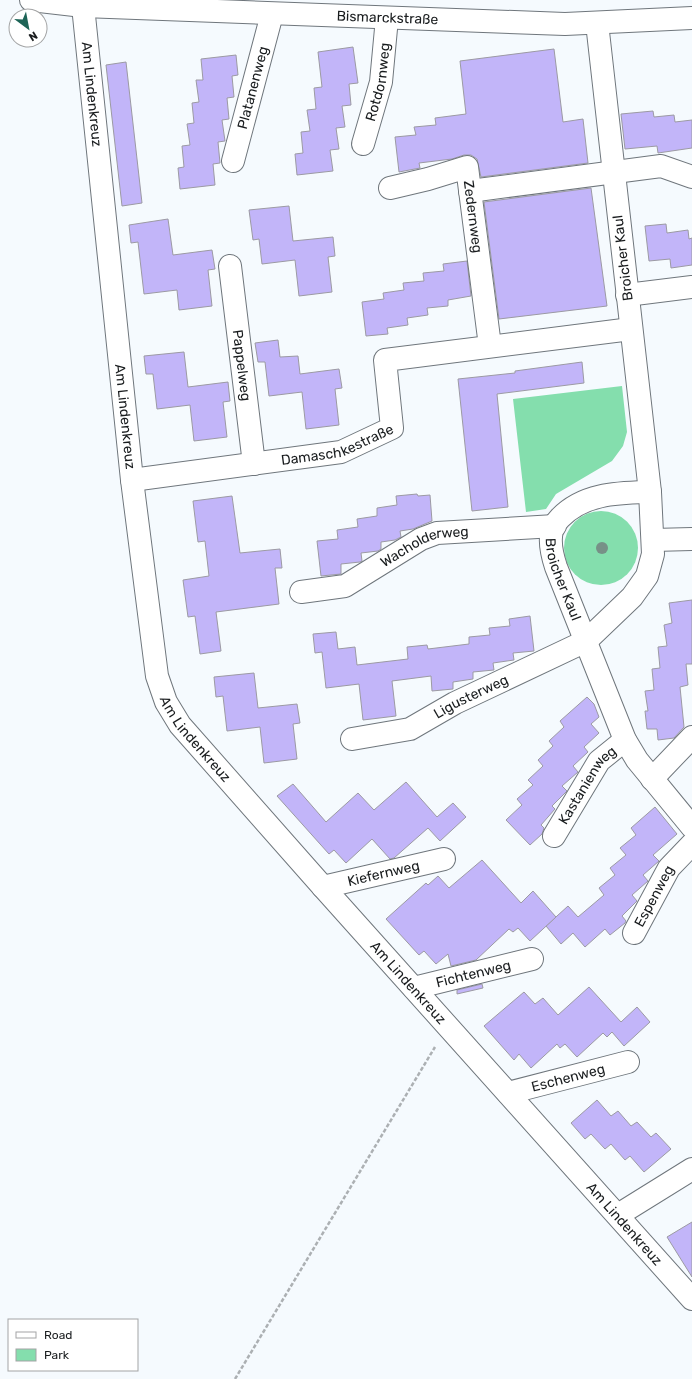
<svg xmlns="http://www.w3.org/2000/svg" width="692" height="1379" viewBox="0 0 692 1379" font-family="Rubik,sans-serif">
<rect width="100%" height="100%" fill="#f5fafe"/>
<!-- green -->
<g fill="#84dead">
<polygon points="622,386 627,432 623,446 612,461 556,494 546,509 526,512 513,399"/>
<circle cx="601" cy="548" r="37"/>
</g>
<!-- building -->
<g fill="#c2b5f9" stroke="#9c9aa3">
<polygon points="353,47 358,83 349,84 351,105 342,106 345,127 336,128 339,149 330,150 333,171 297,175 295,154 303,153 301,132 310,131 307,110 316,109 314,88 322,87 318,52"/>
<polygon points="554,49 563,122 583,119 588,163 481,177 477,159 471,155 464,155 452,159 419,163 420,168 399,172 395,137 416,135 414,127 436,125 435,118 466,114 460,61"/>
<polygon points="236,55 238,75 232,76 234,97 227,98 229,119 222,120 225,141 218,142 220,163 213,164 215,185 180,189 178,168 184,167 182,146 190,145 187,124 194,123 192,103 199,102 196,80 203,80 201,59"/>
<polygon points="126,62 142,203 122,206 106,65"/>
<polygon points="653,111 654,117 674,115 675,122 692,120 692,148 658,153 657,146 625,149 621,114"/>
<polygon points="591,188 607,306 499,319 484,202"/>
<polygon points="289,206 293,241 333,237 335,256 328,257 332,292 299,296 295,260 262,264 259,239 253,240 249,210"/>
<polygon points="168,219 173,255 212,250 215,269 208,270 212,306 179,310 177,290 144,294 138,242 131,243 129,225"/>
<polygon points="666,224 667,233 688,230 689,239 692,238 692,265 671,268 670,259 649,261 645,226"/>
<polygon points="467,261 471,296 448,300 448,306 427,308 428,315 407,318 408,325 387,328 388,334 366,336 362,302 384,299 383,293 404,290 403,283 424,281 423,273 444,271 443,264"/>
<polygon points="278,340 280,357 298,356 300,374 339,369 342,388 335,389 339,425 306,429 302,392 269,396 265,362 258,362 255,343"/>
<polygon points="184,352 188,387 228,382 230,401 223,402 227,437 194,441 190,405 157,409 153,374 146,374 144,356"/>
<polygon points="582,362 584,383 497,394 508,507 472,511 458,379 515,373 515,371"/>
<polygon points="417,494 418,496 430,495 432,521 413,529 400,531 401,537 395,540 381,542 381,549 378,551 361,553 362,561 360,562 341,564 341,574 321,576 317,541 338,539 337,530 358,527 357,519 377,516 377,508 397,505 396,496"/>
<polygon points="232,496 240,553 280,549 282,568 275,568 279,604 216,612 221,651 200,654 195,616 188,617 183,580 209,576 205,541 198,542 193,501"/>
<polygon points="692,600 692,664 686,664 688,685 680,687 684,727 674,738 658,740 657,729 647,729 645,711 648,711 645,691 654,690 652,669 660,668 658,647 667,646 664,625 672,623 669,603"/>
<polygon points="530,616 534,651 513,653 514,660 493,663 494,670 473,672 473,679 453,682 453,689 432,691 431,676 392,681 396,716 363,720 359,684 326,688 322,652 315,653 313,634 336,632 338,649 355,647 357,665 408,659 407,647 427,645 428,649 469,644 469,637 490,635 489,628 510,626 509,619"/>
<polygon points="254,673 258,708 297,704 300,723 293,724 297,759 264,763 260,727 227,731 223,696 216,697 214,677"/>
<polygon points="587,697 594,704 599,717 591,724 599,733 584,747 588,752 573,766 578,772 562,786 567,791 552,806 555,809 541,825 544,828 542,834 530,845 506,820 522,805 517,799 533,785 528,780 543,766 538,760 553,746 549,741 564,727 560,721"/>
<polygon points="406,782 437,817 453,803 466,817 440,841 428,828 394,858 390,859 372,839 346,863 334,850 329,854 277,796 293,784 326,822 358,793 374,810"/>
<polygon points="655,807 677,834 653,855 659,861 643,875 648,881 632,895 637,901 622,916 626,921 625,923 610,935 605,929 585,947 573,933 561,944 546,926 568,906 578,917 604,895 599,888 615,875 610,868 626,855 620,848 636,835 631,828"/>
<polygon points="482,860 521,903 533,891 556,917 530,941 518,928 513,932 509,929 476,960 451,966 448,954 436,964 424,951 419,955 386,919 426,883 428,885 438,876 449,888"/>
<polygon points="482,984 483,988 457,994 457,990"/>
<polygon points="589,987 621,1022 637,1007 650,1022 624,1046 612,1032 607,1037 603,1033 577,1057 565,1044 560,1048 557,1044 531,1068 519,1054 514,1060 484,1026 524,992 535,1004 543,998 558,1015"/>
<polygon points="597,1100 611,1116 618,1111 631,1126 637,1122 651,1137 656,1133 671,1149 644,1172 630,1156 625,1160 611,1144 605,1149 591,1134 585,1139 571,1123"/>
<polygon points="692,1222 692,1277 667,1237"/>
</g>
<g fill="none" stroke-linecap="round" stroke-linejoin="round">
<!-- minor casing -->
<g stroke="#6f767c" stroke-width="24">
<g id="minor">
<path id="s1" d="M31,0L83,6L565,24L692,18"/>
<path id="s2" d="M85,0L83,6L132,480L157,676L166,702L180,725L323,887L692,1299"/>
<path id="s3" d="M363,144L381,82L387,18"/>
<path id="s4" d="M233,161L272,14"/>
<path id="s5" d="M390,188L428,179L467,167L490,346"/>
<polyline points="470,191 661,166 692,177"/>
<path id="s6" d="M230,266L254,464"/>
<polyline points="627,295 692,287"/>
<path id="s7" d="M132,480L341,452L392,428L385,360L631,329"/>
<path id="s8" d="M650,492C618,493 584,493 560,518C555,523 551,530 551,537C550,548 553,558 556,567L625,740L637,760L692,827"/>
<polyline points="653,540 692,539"/>
<path id="s9" d="M301,592L345,586L421,539L437,533L555,526"/>
<path id="s10" d="M352,739L410,729L455,703L586,641L632,597L647,576L653,554L650,492L597,23"/>
<polyline points="652,779 692,737"/>
<path id="s11" d="M554,836L599,761L625,740"/>
<path id="s12" d="M323,887L444,859"/>
<path id="s13" d="M634,933L669,868L692,844"/>
<path id="s14" d="M414,988L532,959"/>
<path id="s15" d="M508,1093L628,1062"/>
<polyline points="618,1215 692,1169"/>
</g>
</g>
<!-- path -->
<polyline stroke="#acb0b3" stroke-width="2.5" stroke-dasharray="4 2" stroke-linecap="butt" points="235,1379 435,1047"/>
<!-- minor -->
<use href="#minor" stroke="#fff" stroke-width="22"/>
</g>
<!-- trees -->
<circle fill="#779087" cx="602" cy="548" r="6"/>
<g text-anchor="middle" dominant-baseline="central" stroke-width="4" stroke-linejoin="round" paint-order="stroke">
<!-- street labels -->
<g font-size="14" fill="#191c1e" stroke="#fff">
<text stroke="none"><textPath href="#s1" startOffset="357">Bismarckstraße</textPath></text>
<text stroke="none"><textPath href="#s3" startOffset="64">Rotdornweg</textPath></text>
<text stroke="none"><textPath href="#s4" startOffset="76">Platanenweg</textPath></text>
<text stroke="none"><textPath href="#s2" startOffset="95">Am Lindenkreuz</textPath></text>
<text stroke="none"><textPath href="#s5" startOffset="130">Zedernweg</textPath></text>
<text transform="translate(623 258) rotate(-97)">Broicher Kaul</text>
<text stroke="none"><textPath href="#s6" startOffset="100">Pappelweg</textPath></text>
<text stroke="none"><textPath href="#s2" startOffset="419">Am Lindenkreuz</textPath></text>
<text stroke="none"><textPath href="#s7" startOffset="209">Damaschkestraße</textPath></text>
<text stroke="none"><textPath href="#s9" startOffset="135">Wacholderweg</textPath></text>
<text stroke="none"><textPath href="#s8" startOffset="162">Broicher Kaul</textPath></text>
<text stroke="none"><textPath href="#s10" startOffset="128">Ligusterweg</textPath></text>
<text stroke="none"><textPath href="#s2" startOffset="755">Am Lindenkreuz</textPath></text>
<text stroke="none"><textPath href="#s11" startOffset="61">Kastanienweg</textPath></text>
<text stroke="none"><textPath href="#s12" startOffset="62">Kiefernweg</textPath></text>
<text stroke="none"><textPath href="#s13" startOffset="42">Espenweg</textPath></text>
<text stroke="none"><textPath href="#s14" startOffset="61">Fichtenweg</textPath></text>
<text stroke="none"><textPath href="#s2" startOffset="1079">Am Lindenkreuz</textPath></text>
<text stroke="none"><textPath href="#s15" startOffset="62">Eschenweg</textPath></text>
<text stroke="none"><textPath href="#s2" startOffset="1403">Am Lindenkreuz</textPath></text>
</g>
</g>
<!-- legend -->
<rect x="8" y="1319" width="130" height="52" fill="#ffffff" stroke="#a3a4a5"/>
<rect x="16" y="1332" width="20" height="6" fill="#ffffff" stroke="#a3a4a5"/>
<text x="44" y="1339" font-size="12" fill="#191c1e">Road</text>
<rect x="16" y="1349" width="20" height="12" fill="#84dead" stroke="#a3a4a5"/>
<text x="44" y="1359" font-size="12" fill="#191c1e">Park</text>
<!-- north arrow -->
<g transform="translate(28 28) rotate(148)"><circle r="19" fill="#ffffff" stroke="#a3a4a5"/>
<path d="M0-3L7 15L0 10L-7 15Z" fill="#1d6457"/>
<text y="-6" font-size="11" font-weight="bold" text-anchor="middle" fill="#191c1e">N</text>
</g>
</svg>
